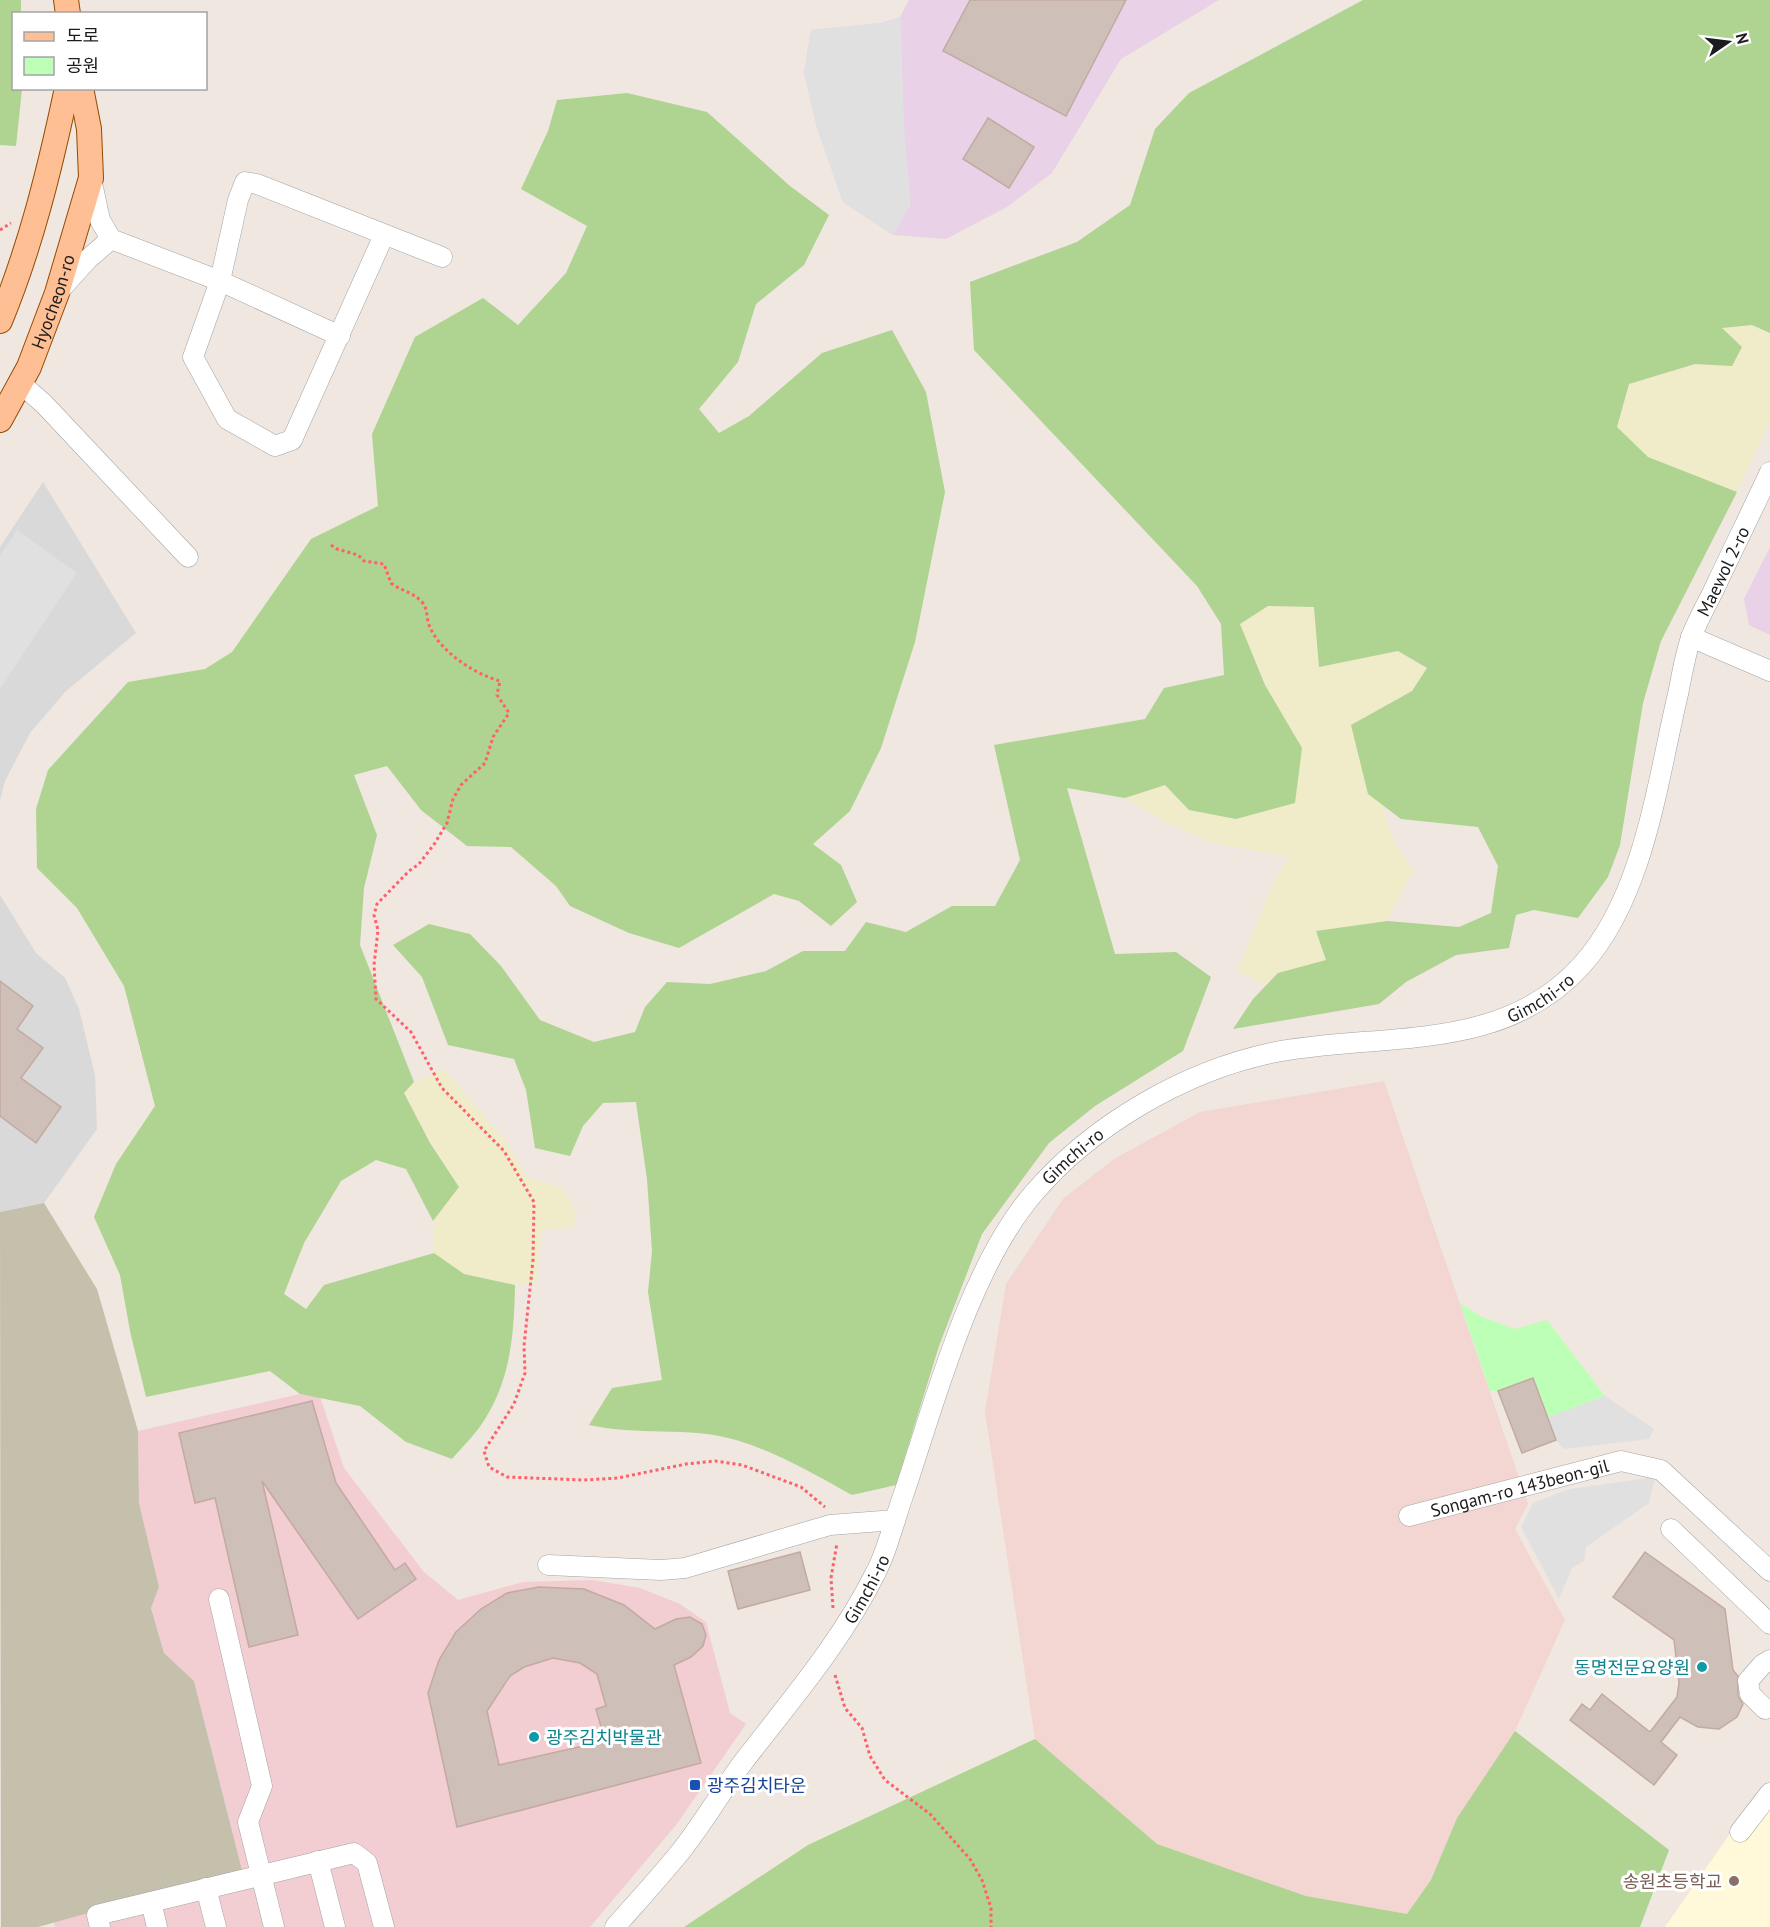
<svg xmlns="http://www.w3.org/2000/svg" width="1770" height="1927" viewBox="0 0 1770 1927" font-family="'PT Sans','Noto Sans KR',sans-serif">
<rect width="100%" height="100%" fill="#efe7e0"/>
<!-- residential -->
<g fill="#dad9d9">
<polygon points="43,482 136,633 65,692 30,733 5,781 0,800 0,547"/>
<polygon points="0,895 36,953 65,978 79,1009 95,1075 97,1129 44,1203 0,1212"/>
</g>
<!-- commercial -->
<polygon fill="#f2cdd2" points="300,1394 320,1397 344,1468 424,1572 458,1600 523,1582 593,1580 640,1588 680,1604 706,1622 730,1713 746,1724 676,1825 590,1927 55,1927 54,1922 242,1869 194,1681 164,1653 151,1608 159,1587 139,1503 138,1431"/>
<!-- industrial -->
<g fill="#e9d1e8">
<polygon points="909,0 1219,0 1121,59 1052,173 1007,207 946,239 893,235 843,202 817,128 804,73 811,30 881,23 900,17"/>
<polygon points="1770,547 1770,635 1749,625 1744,599"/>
</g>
<!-- education -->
<polygon fill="#fff9d9" points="1770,1781 1770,1927 1665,1927 1729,1835"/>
<!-- military -->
<polygon fill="#f3d5d1" points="1384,1081 1528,1504 1515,1529 1565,1620 1515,1731 1457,1818 1431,1880 1407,1914 1306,1896 1157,1844 1035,1739 985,1412 1006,1284 1063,1199 1114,1159 1200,1112"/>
<!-- construction -->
<polygon fill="#c4c0ab" points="44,1203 97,1289 138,1431 139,1503 159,1587 151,1608 164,1653 194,1681 242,1870 38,1927 1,1927 0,1212"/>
<!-- farmland -->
<g fill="#f0ecc9">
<polygon points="1752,325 1770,333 1770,420 1737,492 1648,457 1617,428 1629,384 1695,364 1732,366 1721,328"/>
<polygon points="1268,606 1314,607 1320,667 1398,651 1427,669 1412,691 1351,725 1368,794 1382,805 1391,837 1413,870 1387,921 1317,931 1326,960 1278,973 1266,985 1237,971 1274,882 1289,857 1213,843 1165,822 1125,798 1165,785 1189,810 1302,748 1265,685 1240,624"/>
<polygon points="444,1069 508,1144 527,1178 562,1187 577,1213 573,1227 542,1230 536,1283 515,1285 464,1274 434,1253 433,1221 459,1187 430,1143 404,1093 414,1082"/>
</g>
<!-- forest -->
<g fill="#afd390">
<polygon points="0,0 21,0 21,13 14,14 14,88 22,89 16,146 0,145"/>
<path d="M1363,0H1770V333L1752,325L1722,328L1742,347L1732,366L1695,364L1629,384L1617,427L1648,457L1737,492L1661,641L1643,703L1620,845L1608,877L1578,918L1534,910L1516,915L1509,948L1456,955L1406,982L1379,1004L1233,1029L1253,999L1278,973L1326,960L1316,931L1387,921L1459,927L1491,913L1498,866L1478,827L1401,819L1368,794L1351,725L1412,691L1427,668L1398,651L1319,667L1314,607L1268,606L1240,624L1265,685L1302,748L1295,803L1236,819L1189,810L1165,785L1125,798L1067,788L1115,954L1176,952L1211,977L1183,1051L1095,1106L1049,1143L982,1234L939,1346L896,1485L852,1495C815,1475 777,1452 736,1440C689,1426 637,1436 589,1425L612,1388L662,1380L648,1292L652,1251L647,1179L636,1102L603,1103L583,1126L570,1156L535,1148L526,1090L514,1059L448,1045L422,977L393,945L429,924L470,934L501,966L540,1020L594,1042L635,1032L645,1007L667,982L710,984L766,971L803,951H845L866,922L906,932L952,906H995L1020,860L994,745L1145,719L1164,688L1224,675L1221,624L1197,586L974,350L970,282L1077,242L1130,205L1155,129L1189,93Z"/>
<path d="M627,93L707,112L790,186L829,215L804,265L756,304L738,362L699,409L719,433L749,416L822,353L892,330L926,392L945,492L915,642L881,748L850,811L813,844L841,865L857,902L831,926L799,901L774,894L679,948L629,933L570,906L556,886L511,847L467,846L421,810L387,766L354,775L377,835L364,888L360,945L414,1082L404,1093L430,1143L459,1187L433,1221L406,1169L376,1160L341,1181L304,1243L284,1294L306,1309L324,1285L434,1253L464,1274L515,1285C514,1333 511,1378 485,1419C476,1434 463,1446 452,1459L406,1442L360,1406L300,1394L270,1371L146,1397L130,1331L120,1275L94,1217L116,1164L155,1106L124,986L77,908L37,868L36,809L48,770L128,682L205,669L232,652L311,539L378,506L372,434L415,337L483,298L518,325L566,273L587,226L521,189L548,131L557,100Z"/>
<polygon points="1515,1731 1669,1850 1640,1927 684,1927 808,1845 1035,1739 1157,1844 1306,1896 1407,1914 1431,1880 1457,1818"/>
</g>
<!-- park -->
<polygon fill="#bdffb7" points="1460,1303 1482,1317 1515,1329 1547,1320 1605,1396 1548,1417 1532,1378 1498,1391 1490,1391"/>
<!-- parking -->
<g fill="#e0e0e0">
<polygon points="901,17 904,127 911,205 893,235 843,202 817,128 804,73 811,30 881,23"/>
<polygon points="17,530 77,573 0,689 0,556"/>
<polygon points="1605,1396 1654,1429 1649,1439 1564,1449 1556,1440 1548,1417"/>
<polygon points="1655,1477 1649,1503 1586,1547 1584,1561 1572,1568 1559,1599 1521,1527 1533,1503 1570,1489"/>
</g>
<!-- building -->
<g fill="#cfbfb9" stroke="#c2aaa1" stroke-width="1.5" fill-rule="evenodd">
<polygon points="970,0 1126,0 1066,116 943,51"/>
<polygon points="988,118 1034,147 1009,188 963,159"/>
<polygon points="0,981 33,1006 17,1029 43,1048 21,1078 61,1107 36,1143 0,1116"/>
<polygon points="1533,1378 1556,1440 1522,1453 1498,1391"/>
<polygon points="312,1401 336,1483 395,1570 405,1563 416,1579 358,1619 262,1481 298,1635 249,1647 215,1498 195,1503 179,1433"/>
<polygon points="800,1552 810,1590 738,1609 728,1571"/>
<polygon points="1645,1552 1725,1609 1733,1670 1738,1676 1738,1696 1743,1704 1737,1717 1719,1729 1698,1727 1680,1717 1661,1742 1677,1755 1654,1785 1570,1720 1582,1704 1590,1710 1602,1694 1650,1732 1677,1697 1679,1683 1674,1640 1613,1597"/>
<path d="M539,1587L584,1589L624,1605L655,1629L676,1619L690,1617L702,1624L706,1635L703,1646L691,1657L674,1665L701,1763L457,1827L428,1693L439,1660L456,1632L481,1609L507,1593ZM553,1658L580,1663L597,1674L606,1706L596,1709L605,1741L499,1765L487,1711L510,1676L524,1667Z"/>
</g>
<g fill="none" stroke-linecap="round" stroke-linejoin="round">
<!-- minor casing -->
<g stroke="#a3a3a3" stroke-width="21">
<g id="minor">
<polyline points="91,178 100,220 111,239 220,281 340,336"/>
<polyline points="384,235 292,440 275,446 227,419 193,357 220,281 238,200 245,182 257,184 442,257"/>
<polyline points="59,291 88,259 111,239"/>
<polyline points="20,383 44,404 188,557"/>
<polyline points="1691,637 1770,671"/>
<path id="s1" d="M1409,1516L1621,1461L1661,1470L1770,1571"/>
<polyline points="1671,1529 1770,1624"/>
<polyline points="548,1565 661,1570 685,1568 830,1525 895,1520"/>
<polyline points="219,1599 262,1786 248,1822 274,1927"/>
<polyline points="1765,1709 1750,1694 1748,1681 1762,1665 1770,1660"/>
<polyline points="1740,1832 1770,1793"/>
<polyline points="318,1861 335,1927"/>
<polyline points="206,1888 216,1927"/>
<polyline points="151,1902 157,1927"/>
<polyline points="100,1927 97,1915 354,1853 367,1863 384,1927"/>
<path id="s2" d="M615,1927C637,1902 660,1877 681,1851C704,1822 722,1790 744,1761C791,1700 842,1641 876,1572C888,1549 894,1521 903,1496C935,1402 969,1269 1033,1194C1092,1125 1183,1072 1271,1053C1378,1031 1500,1056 1582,965C1644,896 1657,783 1678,694C1682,675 1685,654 1692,635C1699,617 1710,599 1718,581C1735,545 1753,509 1770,472"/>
</g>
</g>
<!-- major casing -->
<g stroke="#944a00" stroke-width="26">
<g id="major">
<polyline points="66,0 68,14"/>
<path d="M0,321C31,246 50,168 67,88"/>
<path id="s3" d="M0,420L29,367L57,293L91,178L89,129L81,88"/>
</g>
</g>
<!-- path -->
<g stroke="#ff616b" stroke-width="3" stroke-dasharray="3 3" stroke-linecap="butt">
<polyline points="0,230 11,223"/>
<path d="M331,545L337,549L358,555L364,561L384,564L391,583C401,591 413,592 422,602C428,609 426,617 429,625C439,651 474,674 500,681L497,695L509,713L493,737L485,763L461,785L453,799L447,823L435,843L419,864L409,871L377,904L374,915L378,930L374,965L376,999L411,1032L442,1088L504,1151L534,1202L533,1260L524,1346L525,1373L514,1404L484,1451L489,1467L507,1477L584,1480L618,1478L686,1464L715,1461L742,1465L801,1487L825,1507"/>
<polyline points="833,1608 831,1578 837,1543"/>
<polyline points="835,1675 845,1708 862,1728 870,1756 885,1780 930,1814 970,1859 982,1880 991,1908 991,1927"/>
</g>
<!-- minor -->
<use href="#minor" stroke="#fff" stroke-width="20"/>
<!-- major -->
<use href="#major" stroke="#ffbf95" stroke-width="24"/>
</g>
<!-- markers -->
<g fill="#0f9aa8" stroke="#fff" stroke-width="2">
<circle cx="1702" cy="1667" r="6"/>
<circle cx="534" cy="1737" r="6"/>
</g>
<rect fill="#1a4fb4" stroke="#fff" stroke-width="2" x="689" y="1779" width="12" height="12" rx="3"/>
<circle fill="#8d6e63" stroke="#fff" stroke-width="2" cx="1734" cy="1881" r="6"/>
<g text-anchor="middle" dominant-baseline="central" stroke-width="6" stroke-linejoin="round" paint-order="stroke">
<!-- street labels -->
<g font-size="18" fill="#1c1c1c" stroke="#fff">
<text stroke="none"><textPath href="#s3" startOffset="130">Hyocheon-ro</textPath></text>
<text stroke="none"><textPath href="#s2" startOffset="1888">Maewol 2-ro</textPath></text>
<text stroke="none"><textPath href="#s2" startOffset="1412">Gimchi-ro</textPath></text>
<text stroke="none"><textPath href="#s2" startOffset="908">Gimchi-ro</textPath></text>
<text stroke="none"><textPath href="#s1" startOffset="114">Songam-ro 143beon-gil</textPath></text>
<text stroke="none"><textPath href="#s2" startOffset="422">Gimchi-ro</textPath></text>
</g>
<!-- culture labels -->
<g font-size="18" fill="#0d838f" stroke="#fff" text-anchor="end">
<text x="1690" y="1667">동명전문요양원</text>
<text x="546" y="1737" text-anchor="start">광주김치박물관</text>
</g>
<!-- transit labels -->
<g font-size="18" fill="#164399" stroke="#fff" text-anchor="start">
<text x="707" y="1785">광주김치타운</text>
</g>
<!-- education labels -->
<g font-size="18" fill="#785e54" stroke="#fff" text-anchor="end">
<text x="1722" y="1881">송원초등학교</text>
</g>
</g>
<!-- legend -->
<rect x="12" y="12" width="195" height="78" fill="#ffffff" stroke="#a4a4a4" stroke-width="1.5"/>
<rect x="24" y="32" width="30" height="9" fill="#ffbf95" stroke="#a4a4a4" stroke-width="1.5"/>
<text x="66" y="42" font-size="18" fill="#1c1c1c">도로</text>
<rect x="24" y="57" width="30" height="18" fill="#bdffb7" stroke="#a4a4a4" stroke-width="1.5"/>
<text x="66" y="72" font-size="18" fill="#1c1c1c">공원</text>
<!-- north arrow -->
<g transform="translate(1728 42) rotate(76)" stroke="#ffffff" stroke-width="4.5" paint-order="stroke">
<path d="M0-4.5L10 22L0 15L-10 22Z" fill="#1c1c1c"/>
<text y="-9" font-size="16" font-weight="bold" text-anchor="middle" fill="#1c1c1c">N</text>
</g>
</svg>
